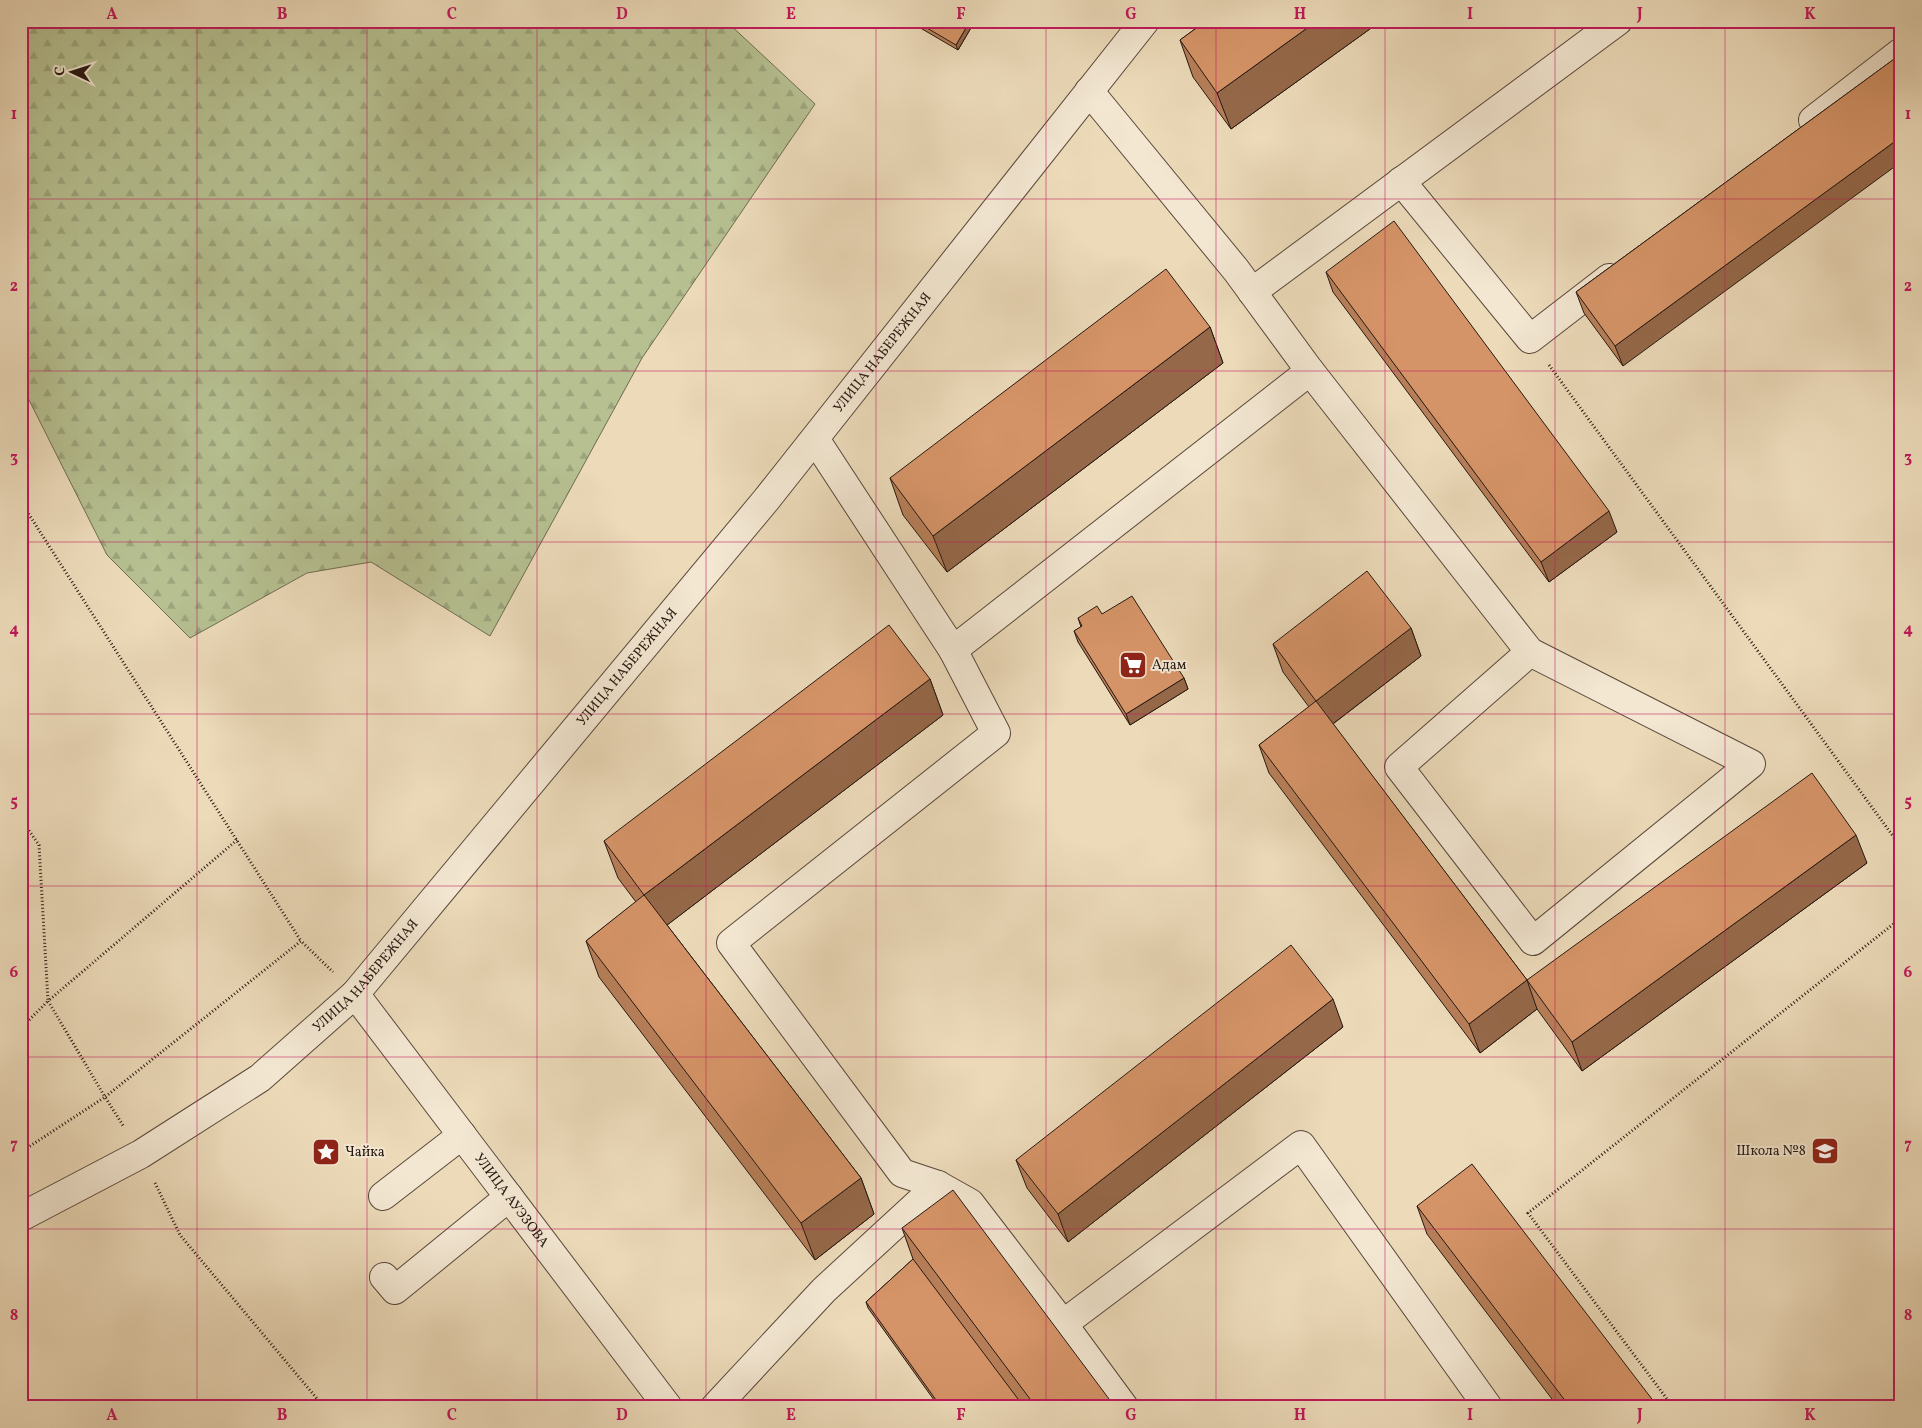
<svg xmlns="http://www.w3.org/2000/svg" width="1922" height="1428" viewBox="0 0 1922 1428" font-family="Vollkorn,serif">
<defs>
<pattern id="forest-firs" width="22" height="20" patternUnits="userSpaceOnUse" patternTransform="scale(1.25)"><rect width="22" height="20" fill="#b6c091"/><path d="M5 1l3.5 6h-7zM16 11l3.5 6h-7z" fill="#9ca47c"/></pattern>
</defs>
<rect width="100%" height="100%" fill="#ecdab9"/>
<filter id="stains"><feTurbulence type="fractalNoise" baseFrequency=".004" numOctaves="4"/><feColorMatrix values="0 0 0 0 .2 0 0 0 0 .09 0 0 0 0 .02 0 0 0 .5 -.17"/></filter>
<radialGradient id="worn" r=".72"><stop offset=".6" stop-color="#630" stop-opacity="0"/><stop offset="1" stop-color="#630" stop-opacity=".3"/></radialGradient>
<!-- forest -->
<polygon fill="url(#forest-firs)" stroke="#6e6c51" points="21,21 726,21 815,104 642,358 490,636 371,562 307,573 190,638 107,555 21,384"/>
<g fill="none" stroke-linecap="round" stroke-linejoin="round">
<!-- minor casing -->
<g stroke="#58483b" stroke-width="30">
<g id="minor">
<polyline points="1813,120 1901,52"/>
<polyline points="1401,181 1530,339 1609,278"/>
<polyline points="1252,292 1618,21"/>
<polyline points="1310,371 1530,652 1751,764 1533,941 1399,767 1530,652"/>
<polyline points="815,439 953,650 1310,371 1236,270 1089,91"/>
<polyline points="953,650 996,733 731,943 902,1173 938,1185 970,1203 1063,1324 1301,1145 1488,1407"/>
<path id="s1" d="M355,994L668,1407"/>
<polyline points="383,1196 462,1135"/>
<path id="s2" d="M21,1217L141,1154L260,1078L355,994L766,500L1145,21"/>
<polyline points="384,1277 395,1290 509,1197"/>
<polyline points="1063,1324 1124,1407"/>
<polyline points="715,1407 824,1290 938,1185"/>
</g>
</g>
<!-- path -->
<g stroke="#261811" stroke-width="3" stroke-dasharray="1 2.5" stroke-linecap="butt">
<polyline points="1549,365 1901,847"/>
<polyline points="21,502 301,941"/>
<polyline points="21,819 39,845 48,1001 21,1028"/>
<polyline points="237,840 48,1001 105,1097 301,941 333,972"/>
<polyline points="21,1152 105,1097 124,1127"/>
<polyline points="155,1183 180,1235 324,1407"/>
<polyline points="1673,1407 1528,1213 1901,918"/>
</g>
<!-- minor -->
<use href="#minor" stroke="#f3e7d2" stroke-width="28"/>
</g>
<!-- wall -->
<g fill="#b77f59" stroke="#261811">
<polygon points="915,21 975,21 958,50 917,26"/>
<polygon points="1206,21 1381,21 1231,129 1193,77 1180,40"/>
<polygon points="1901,54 1623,366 1584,313 1576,292"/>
<polygon points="1326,272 1617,532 1549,582 1333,292"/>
<polygon points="1210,327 1223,363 947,572 903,515 890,478"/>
<polygon points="1102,614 1184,678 1188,689 1130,725 1078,642 1074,631 1081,627 1078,618"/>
<polygon points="1411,628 1421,656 1333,724 1527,980 1867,863 1582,1071 1537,1009 1480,1053 1269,773 1259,745 1309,707 1283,672 1273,644"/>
<polygon points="930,679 943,715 667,925 861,1178 874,1214 815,1260 599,977 586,941 636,902 618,878 604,841"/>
<polygon points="1343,1027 1068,1242 1027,1188 1016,1160"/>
<polygon points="1417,1206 1658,1407 1558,1407 1427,1234"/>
<polygon points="902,1228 1115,1407 939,1407 868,1308 866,1302 913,1259"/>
</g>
<!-- shaded-wall -->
<g fill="#956849" stroke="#261811">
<polygon points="970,21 975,21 958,50 956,45"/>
<polygon points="1317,21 1381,21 1231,129 1217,93"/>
<polygon points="1901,137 1901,162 1623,366 1615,346"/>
<polygon points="1210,327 1223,363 947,572 933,536"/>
<polygon points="1609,511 1617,532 1549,582 1541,562"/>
<polygon points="1411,628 1421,656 1326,729 1316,701"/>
<polygon points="1184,678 1188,689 1130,725 1126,714"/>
<polygon points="930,679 943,715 658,932 644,895"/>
<polygon points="1856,835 1867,863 1582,1071 1572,1042"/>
<polygon points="1527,980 1537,1009 1480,1053 1469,1024"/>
<polygon points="1333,999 1343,1027 1068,1242 1058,1214"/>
<polygon points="861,1178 874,1214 815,1260 801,1223"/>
</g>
<!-- building -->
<g fill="#d59468" stroke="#261811">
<polygon points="915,21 970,21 956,45"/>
<polygon points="1206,21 1317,21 1217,93 1180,40"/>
<polygon points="1901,54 1901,137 1615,346 1576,292"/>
<polygon points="1394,221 1609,511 1541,562 1326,272"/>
<polygon points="1166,269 1210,327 933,536 890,478"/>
<polygon points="1367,571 1411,628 1316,701 1273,644"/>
<polygon points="1132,596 1184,678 1126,714 1074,631 1082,626 1078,618 1097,606 1102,614"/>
<polygon points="889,625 930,679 644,895 604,841"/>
<polygon points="1316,701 1527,980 1812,773 1856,835 1572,1042 1527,980 1469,1024 1259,745"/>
<polygon points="644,895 861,1178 801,1223 586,941"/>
<polygon points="1291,945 1333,999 1058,1214 1016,1160"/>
<polygon points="1472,1164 1658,1407 1570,1407 1417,1206"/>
<polygon points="953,1190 1115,1407 1036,1407 902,1228"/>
<polygon points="913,1259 1024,1407 941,1407 866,1302"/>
</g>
<!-- grid -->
<path fill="none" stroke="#c2185b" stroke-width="1" stroke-opacity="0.55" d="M197,21V1407M367,21V1407M537,21V1407M706,21V1407M876,21V1407M1046,21V1407M1216,21V1407M1385,21V1407M1555,21V1407M1725,21V1407M21,199H1901M21,371H1901M21,542H1901M21,714H1901M21,886H1901M21,1057H1901M21,1229H1901"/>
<!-- icons -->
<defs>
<g id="supermarket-square" transform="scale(1.4375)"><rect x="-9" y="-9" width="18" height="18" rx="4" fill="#8f2418" stroke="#f3e7d2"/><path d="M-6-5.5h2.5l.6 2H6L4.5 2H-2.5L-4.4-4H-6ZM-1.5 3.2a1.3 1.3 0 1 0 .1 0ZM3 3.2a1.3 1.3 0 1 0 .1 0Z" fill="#fff"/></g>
<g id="school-square" transform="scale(1.4375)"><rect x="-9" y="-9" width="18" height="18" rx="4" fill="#8f2418" stroke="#f3e7d2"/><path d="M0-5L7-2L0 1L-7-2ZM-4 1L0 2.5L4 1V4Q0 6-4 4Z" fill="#fff"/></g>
<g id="sight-square" transform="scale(1.4375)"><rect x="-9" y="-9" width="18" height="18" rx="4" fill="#8f2418" stroke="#f3e7d2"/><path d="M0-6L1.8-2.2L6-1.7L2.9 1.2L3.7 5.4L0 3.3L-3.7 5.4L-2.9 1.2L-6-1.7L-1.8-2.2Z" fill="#fff"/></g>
</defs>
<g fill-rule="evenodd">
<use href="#supermarket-square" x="1133" y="665"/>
<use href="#school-square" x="1825" y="1151"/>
<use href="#sight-square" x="326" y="1152"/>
</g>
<g text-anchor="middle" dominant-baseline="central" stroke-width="4" stroke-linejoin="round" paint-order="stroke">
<!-- street labels -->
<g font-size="14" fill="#261811" stroke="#f3e7d2">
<text stroke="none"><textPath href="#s2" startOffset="1234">УЛИЦА НАБЕРЕЖНАЯ</textPath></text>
<text stroke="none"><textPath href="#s2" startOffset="829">УЛИЦА НАБЕРЕЖНАЯ</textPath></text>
<text stroke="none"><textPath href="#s2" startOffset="424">УЛИЦА НАБЕРЕЖНАЯ</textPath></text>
<text stroke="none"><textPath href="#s1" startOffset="259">УЛИЦА АУЭЗОВА</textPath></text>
</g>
<!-- poi labels -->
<g font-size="14" fill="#261811" stroke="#f3e7d2" text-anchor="start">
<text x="1152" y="665">Адам</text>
<text x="1806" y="1151" text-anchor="end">Школа №8</text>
<text x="345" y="1152">Чайка</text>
</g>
</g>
<!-- margin -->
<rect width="1922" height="1428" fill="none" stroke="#ecdab9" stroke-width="55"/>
<!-- north arrow -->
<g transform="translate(72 72) rotate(274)" stroke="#f3e7d2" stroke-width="4" paint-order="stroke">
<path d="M0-4L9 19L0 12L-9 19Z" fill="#261811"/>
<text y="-8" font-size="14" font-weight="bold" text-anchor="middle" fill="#261811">С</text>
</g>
<rect x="28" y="28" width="1866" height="1372" fill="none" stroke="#c2185b" stroke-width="2"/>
<g font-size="16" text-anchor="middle" font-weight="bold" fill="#c2185b">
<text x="112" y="19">A</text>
<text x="282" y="19">B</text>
<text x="452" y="19">C</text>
<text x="622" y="19">D</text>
<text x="791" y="19">E</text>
<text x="961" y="19">F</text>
<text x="1131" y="19">G</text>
<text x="1300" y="19">H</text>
<text x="1470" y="19">I</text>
<text x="1640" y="19">J</text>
<text x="1810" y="19">K</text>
<text x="14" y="119">1</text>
<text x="1908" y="119">1</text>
<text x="14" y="291">2</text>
<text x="1908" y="291">2</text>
<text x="14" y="462">3</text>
<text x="1908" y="462">3</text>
<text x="14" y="634">4</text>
<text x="1908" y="634">4</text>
<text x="14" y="806">5</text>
<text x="1908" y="806">5</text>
<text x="14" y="977">6</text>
<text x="1908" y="977">6</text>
<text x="14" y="1149">7</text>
<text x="1908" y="1149">7</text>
<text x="14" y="1320">8</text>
<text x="1908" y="1320">8</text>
<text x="112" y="1420">A</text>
<text x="282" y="1420">B</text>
<text x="452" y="1420">C</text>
<text x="622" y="1420">D</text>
<text x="791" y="1420">E</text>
<text x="961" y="1420">F</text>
<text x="1131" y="1420">G</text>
<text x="1300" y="1420">H</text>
<text x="1470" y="1420">I</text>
<text x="1640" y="1420">J</text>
<text x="1810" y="1420">K</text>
</g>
<rect width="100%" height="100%" filter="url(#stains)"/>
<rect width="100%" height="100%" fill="url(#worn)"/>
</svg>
